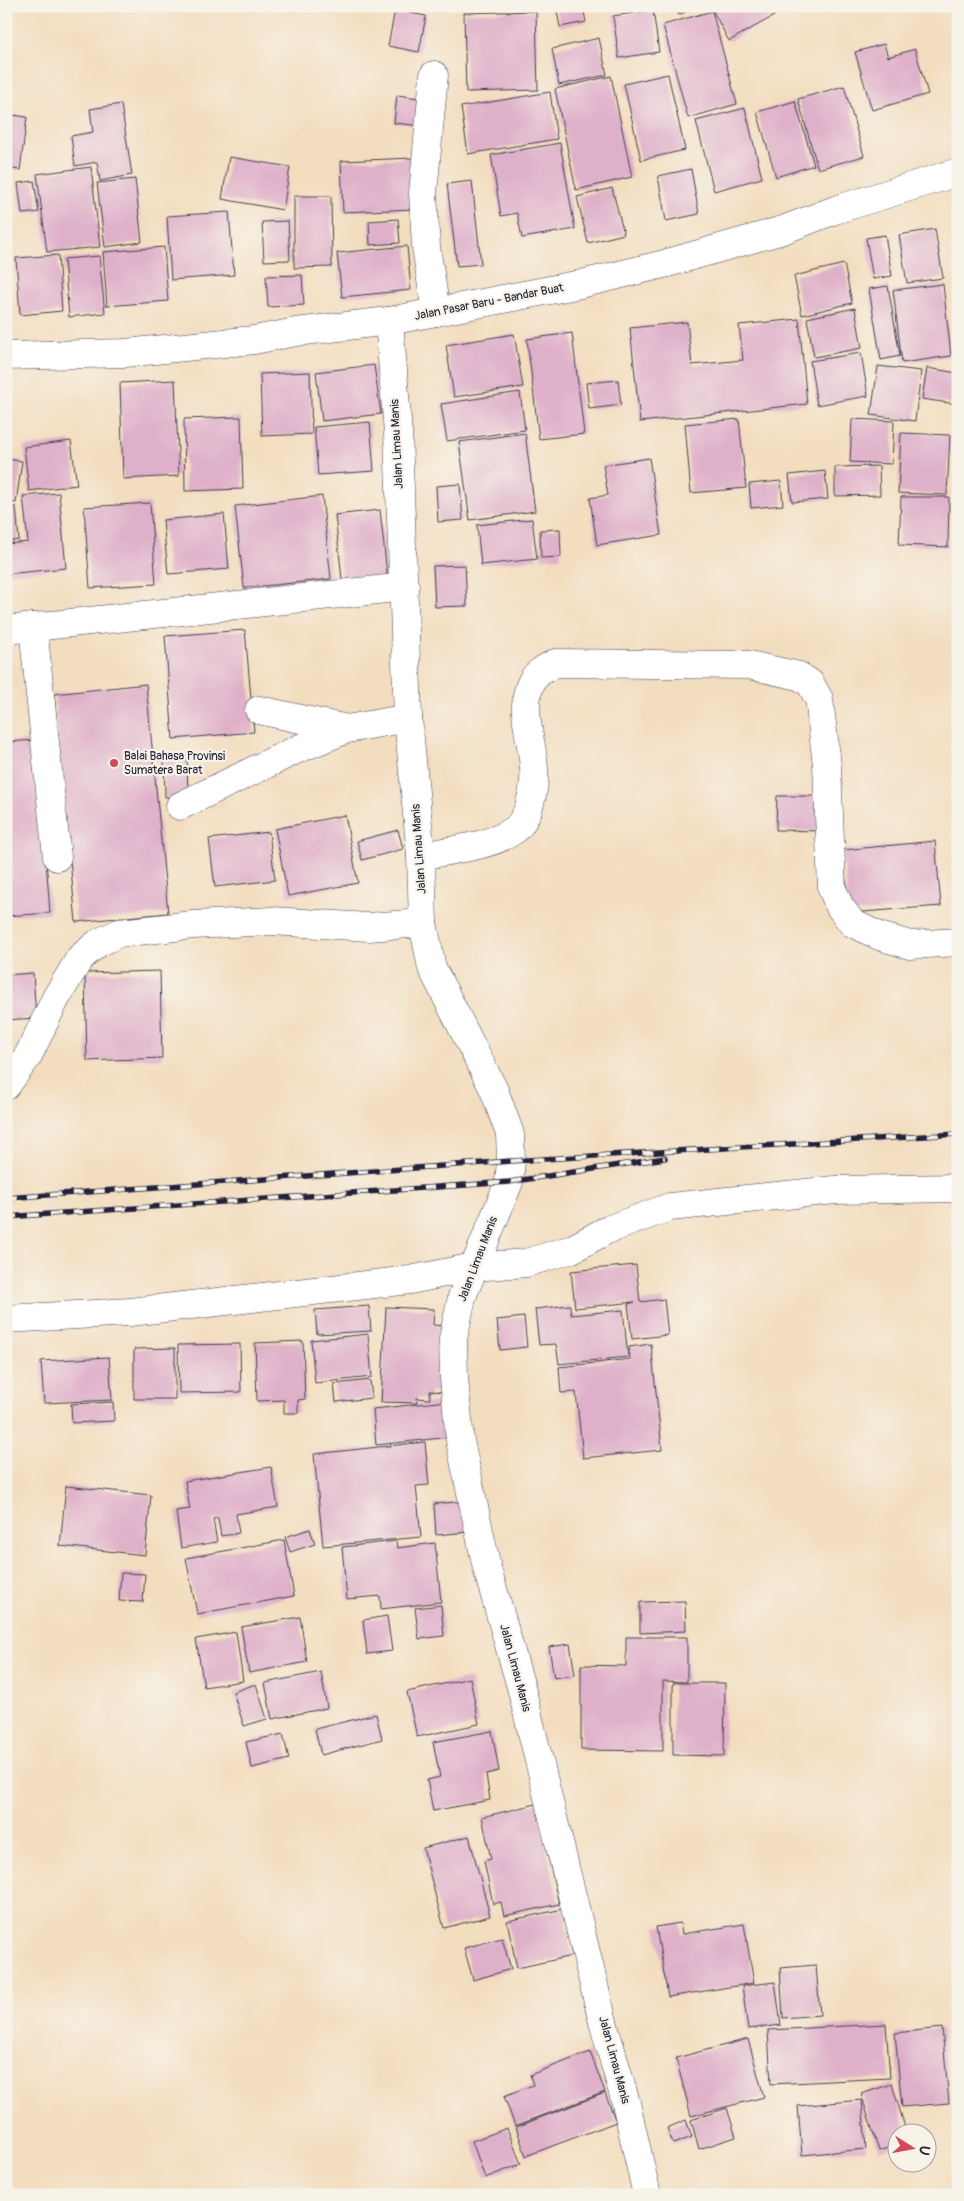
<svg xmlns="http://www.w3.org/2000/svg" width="964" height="2201" viewBox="0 0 964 2201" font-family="Pangolin,sans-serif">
<rect width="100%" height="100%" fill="#f7f3e8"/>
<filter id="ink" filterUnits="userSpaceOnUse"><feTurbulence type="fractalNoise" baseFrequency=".02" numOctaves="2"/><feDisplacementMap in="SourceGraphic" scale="10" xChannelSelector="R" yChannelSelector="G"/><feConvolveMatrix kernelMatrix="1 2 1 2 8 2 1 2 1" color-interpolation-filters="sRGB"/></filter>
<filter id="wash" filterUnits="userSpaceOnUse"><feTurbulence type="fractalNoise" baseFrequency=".0096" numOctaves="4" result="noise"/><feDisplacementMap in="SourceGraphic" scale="20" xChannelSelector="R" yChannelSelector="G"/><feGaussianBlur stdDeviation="1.12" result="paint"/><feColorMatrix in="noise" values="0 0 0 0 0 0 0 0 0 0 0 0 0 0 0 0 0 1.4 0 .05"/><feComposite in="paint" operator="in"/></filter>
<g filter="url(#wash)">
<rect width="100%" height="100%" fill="#f3ddbf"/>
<g id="blocks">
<!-- building -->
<g fill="#dfb0c9">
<polygon points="556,6 583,6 586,22 560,27"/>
<polygon points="675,6 696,6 679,15"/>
<polygon points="710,6 769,6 774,16 729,41"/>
<polygon points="395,10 426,16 419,52 388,46"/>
<polygon points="653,10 659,52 619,58 613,16"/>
<polygon points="536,11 538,90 466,92 464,13"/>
<polygon points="712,11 737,104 688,118 663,25"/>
<polygon points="599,38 607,75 559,85 552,49"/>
<polygon points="884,44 888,57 915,49 928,94 872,110 855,52"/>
<polygon points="668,74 685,150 641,160 624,84"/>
<polygon points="611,76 632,177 576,190 555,89"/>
<polygon points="844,86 864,156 818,169 798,99"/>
<polygon points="550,92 557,139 468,154 461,107"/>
<polygon points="397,95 425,99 422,126 394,123"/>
<polygon points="795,101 814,165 776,177 757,112"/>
<polygon points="121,104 132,175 100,181 97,162 75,166 71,136 93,132 90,109"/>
<polygon points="745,108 762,178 714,191 696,121"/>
<polygon points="6,114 27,117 20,170 6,168"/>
<polygon points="560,143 575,229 522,238 517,213 501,216 491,155"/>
<polygon points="229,157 290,167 283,210 222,199"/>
<polygon points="413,158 415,209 343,212 341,161"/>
<polygon points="91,167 100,247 47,252 37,174"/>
<polygon points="691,169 699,214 666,221 658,176"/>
<polygon points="135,179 142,242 105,247 97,183"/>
<polygon points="34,181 39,212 22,214 18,183"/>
<polygon points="472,181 481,264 457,266 447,184"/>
<polygon points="612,188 624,234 588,243 577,197"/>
<polygon points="294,196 331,196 332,267 294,268"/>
<polygon points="229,212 234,275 171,280 167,216"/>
<polygon points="398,219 400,243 370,245 369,221"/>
<polygon points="288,221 290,260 264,261 262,222"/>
<polygon points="935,229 943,278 907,283 899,235"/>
<polygon points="885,235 892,276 873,279 866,238"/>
<polygon points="407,246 411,290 342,297 337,253"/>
<polygon points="164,247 168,301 107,306 103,252"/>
<polygon points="58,255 62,311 20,315 16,258"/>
<polygon points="99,256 105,313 69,317 64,259"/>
<polygon points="844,264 852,303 802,315 794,276"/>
<polygon points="302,275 304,305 268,307 266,276"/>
<polygon points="943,284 951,356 902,363 893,290"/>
<polygon points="888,286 900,356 881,360 869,289"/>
<polygon points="855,308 862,348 814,357 807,318"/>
<polygon points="799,319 807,404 640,422 630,328 687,322 692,365 743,360 739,325"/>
<polygon points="572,333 584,434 539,439 527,339"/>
<polygon points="514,334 523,387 454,397 446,345"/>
<polygon points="861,353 868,396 817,405 810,361"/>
<polygon points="374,365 381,414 322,421 316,372"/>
<polygon points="878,366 921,371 915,421 871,415"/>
<polygon points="927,368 958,373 956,404 922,399"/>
<polygon points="310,372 312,434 262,436 260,374"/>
<polygon points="175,380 179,476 123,479 120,383"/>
<polygon points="618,380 621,405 589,409 586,383"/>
<polygon points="520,392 525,430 447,441 441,404"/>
<polygon points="241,417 243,489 185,491 184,419"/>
<polygon points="739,419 746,488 691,493 685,424"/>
<polygon points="852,419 894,421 892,464 850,462"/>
<polygon points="370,422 374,471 318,475 314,427"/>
<polygon points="525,433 535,511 470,520 459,442"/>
<polygon points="901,433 950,435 947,495 898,493"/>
<polygon points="71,441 77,485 29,491 24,447"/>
<polygon points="649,458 661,535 597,545 590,498 608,495 603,465"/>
<polygon points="6,459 22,461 16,503 6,502"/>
<polygon points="879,466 880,495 835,496 835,467"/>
<polygon points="825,471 828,499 792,502 789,475"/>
<polygon points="781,481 783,505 751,508 749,484"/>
<polygon points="460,484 463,520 438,522 436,486"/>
<polygon points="59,493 66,568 6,574 6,544 28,542 23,496"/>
<polygon points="322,496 331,579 244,588 235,506"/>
<polygon points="901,497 949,497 948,547 899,545"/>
<polygon points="150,503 156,584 90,588 84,507"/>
<polygon points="16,507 19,540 6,542 6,508"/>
<polygon points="380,510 388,583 343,588 335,515"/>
<polygon points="224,514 229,569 168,574 163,520"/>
<polygon points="532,519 537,559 481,565 477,525"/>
<polygon points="560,529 561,557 541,558 540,530"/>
<polygon points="465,565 467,606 435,607 433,566"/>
<polygon points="245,630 254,732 173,739 165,636"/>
<polygon points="146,684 168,913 76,922 54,694"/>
<polygon points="37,740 50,913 6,916 6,742"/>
<polygon points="164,756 187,756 188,797 165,797"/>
<polygon points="777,796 820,796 820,831 776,830"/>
<polygon points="345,815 358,883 288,896 275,829"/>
<polygon points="398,830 403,849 362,860 357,841"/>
<polygon points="269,832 275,880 215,887 209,839"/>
<polygon points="935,841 941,906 849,913 843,850"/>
<polygon points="160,971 162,1058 87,1061 85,973"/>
<polygon points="33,973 36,1018 6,1020 6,975"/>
<polygon points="636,1265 640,1302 664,1299 668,1335 632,1339 628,1304 635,1302 575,1308 571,1271"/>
<polygon points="570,1305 571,1315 623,1310 628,1357 559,1364 556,1344 539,1345 535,1309"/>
<polygon points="369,1306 371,1331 317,1334 315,1310"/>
<polygon points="386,1307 434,1309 433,1325 448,1326 444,1392 430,1391 430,1399 417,1398 417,1403 381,1402"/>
<polygon points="524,1317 527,1347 500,1350 497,1320"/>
<polygon points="368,1334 372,1377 315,1383 311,1340"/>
<polygon points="303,1341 305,1399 298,1400 298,1413 284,1413 284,1400 257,1401 255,1343"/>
<polygon points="240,1344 241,1392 179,1393 178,1345"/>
<polygon points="651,1344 662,1450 583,1458 576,1392 561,1393 559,1367 630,1359 629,1347"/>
<polygon points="175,1348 175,1399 134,1399 134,1349"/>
<polygon points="109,1357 112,1400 44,1403 41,1361"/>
<polygon points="370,1380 372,1398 336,1402 334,1384"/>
<polygon points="448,1401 451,1437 376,1445 373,1409"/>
<polygon points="113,1402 114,1421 72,1423 71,1404"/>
<polygon points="425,1442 429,1485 416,1486 421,1537 323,1546 314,1454"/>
<polygon points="271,1467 278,1507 236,1514 239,1533 221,1536 218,1518 213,1519 217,1542 181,1548 176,1511 190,1509 185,1481"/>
<polygon points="66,1486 151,1495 145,1555 60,1546"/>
<polygon points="466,1501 469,1532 436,1535 434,1504"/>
<polygon points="310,1529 315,1544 290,1552 285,1537"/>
<polygon points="284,1540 294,1596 197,1614 186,1558"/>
<polygon points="396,1541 397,1548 435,1543 441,1602 381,1609 380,1596 347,1599 342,1547"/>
<polygon points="121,1573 145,1574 143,1602 119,1601"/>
<polygon points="685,1601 686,1631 640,1633 640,1602"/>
<polygon points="441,1605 444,1636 419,1639 415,1608"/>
<polygon points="387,1616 392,1651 367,1654 363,1620"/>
<polygon points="300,1617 307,1662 249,1673 241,1627"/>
<polygon points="236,1632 243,1681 204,1687 196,1639"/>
<polygon points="626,1637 687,1637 687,1682 663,1681 663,1751 581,1750 581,1665 626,1666"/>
<polygon points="570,1644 575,1675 554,1678 549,1647"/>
<polygon points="321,1672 327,1708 272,1719 265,1683"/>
<polygon points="470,1678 479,1724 417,1737 407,1692"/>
<polygon points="673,1683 725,1683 724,1756 673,1755"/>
<polygon points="256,1684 267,1719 244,1726 233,1692"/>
<polygon points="376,1714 382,1739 321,1755 315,1729"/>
<polygon points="492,1731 499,1771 486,1774 490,1800 433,1811 427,1780 440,1777 433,1742"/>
<polygon points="283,1734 289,1759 252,1768 246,1742"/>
<polygon points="536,1804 559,1904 504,1916 501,1902 493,1904 484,1861 491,1859 482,1817"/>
<polygon points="469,1836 490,1916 444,1928 423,1848"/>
<polygon points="563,1909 572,1956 517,1968 507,1921"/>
<polygon points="680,1923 682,1934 744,1924 754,1983 668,1997 656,1927"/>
<polygon points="502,1938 511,1969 473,1980 464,1948"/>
<polygon points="816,1965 820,2015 783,2018 780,1968"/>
<polygon points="775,1982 781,2025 748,2029 742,1986"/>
<polygon points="886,2024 890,2078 771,2084 768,2030"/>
<polygon points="942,2028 949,2103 902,2107 895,2033"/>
<polygon points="748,2039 764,2097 691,2116 676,2058"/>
<polygon points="590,2052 605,2092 515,2126 504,2096 533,2085 530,2075"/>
<polygon points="892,2084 907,2134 896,2134 896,2145 879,2151 861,2094"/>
<polygon points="605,2093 616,2122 526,2156 516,2127"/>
<polygon points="862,2100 866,2149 802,2155 798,2106"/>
<polygon points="727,2108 736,2137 699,2149 691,2120"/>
<polygon points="686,2120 692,2137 673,2144 667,2128"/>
<polygon points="507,2128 521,2164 485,2178 472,2141"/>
</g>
</g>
</g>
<g filter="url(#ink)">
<use href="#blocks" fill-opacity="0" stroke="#413e4f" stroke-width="1"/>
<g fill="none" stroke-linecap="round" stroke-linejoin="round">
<!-- minor casing -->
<g stroke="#413e4f" stroke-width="29">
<g id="minor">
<polyline points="434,75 423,193 426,247 436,312"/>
<polyline points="389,321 398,433 408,718 421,856 423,923 432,968 494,1090 510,1134 511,1161 509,1182 462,1297 453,1339 454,1378 460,1441 487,1568 521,1687 603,2022 626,2103 647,2195"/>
<polyline points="6,356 125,353 254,340 296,332 389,321 581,284 664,264 783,230 835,210 958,172"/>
<polyline points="33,627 57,857"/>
<polyline points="6,630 405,587"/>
<polyline points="259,710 347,729"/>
<polyline points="180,806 298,749 347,729 408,718"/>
<path d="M421,856C449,850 489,847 513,831C521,826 524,818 528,810C531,800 534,790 534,780C537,749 516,711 532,681C537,672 546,668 555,663L749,665L799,676L810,683L819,699L827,765L832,889L840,907L852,923L879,936L910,945L958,942"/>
<polyline points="6,1086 28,1056 56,998 80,958 98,943 119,933 193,925 272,921 368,927 423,923"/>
<polyline points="6,1319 130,1312 410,1280 474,1267 526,1263 572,1249 607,1230 670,1207 835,1190 958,1188"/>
</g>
</g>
<!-- minor -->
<use href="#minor" stroke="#fff" stroke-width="28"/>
<!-- rail casing -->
<g stroke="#22223b" stroke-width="5.5">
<g id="rail">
<polyline points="6,1198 511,1161 958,1134"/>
<polyline points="6,1217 509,1182 665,1158"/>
</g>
</g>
<!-- rail -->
<use href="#rail" stroke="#f7f3e8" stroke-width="4" stroke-dasharray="11" stroke-linecap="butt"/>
</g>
</g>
<!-- markers -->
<circle fill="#d1495b" stroke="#f7f3e8" stroke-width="2" cx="114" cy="763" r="5"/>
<g text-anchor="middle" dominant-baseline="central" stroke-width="4.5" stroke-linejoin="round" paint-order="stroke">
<!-- street labels -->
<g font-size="12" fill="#22223b" stroke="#f7f3e8">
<text transform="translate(489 302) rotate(-11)">Jalan Pasar Baru - Bandar Buat</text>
<text transform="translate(397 444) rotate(-93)">Jalan Limau Manis</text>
<text transform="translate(419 849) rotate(-94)">Jalan Limau Manis</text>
<text transform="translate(478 1259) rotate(-69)">Jalan Limau Manis</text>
<text transform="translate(515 1668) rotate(75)">Jalan Limau Manis</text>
<text transform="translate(614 2060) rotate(75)">Jalan Limau Manis</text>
</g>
<!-- poi labels -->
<g font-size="12" fill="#22223b" stroke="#f7f3e8" text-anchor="start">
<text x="124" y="756">Balai Bahasa Provinsi<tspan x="124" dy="14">Sumatera Barat</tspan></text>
</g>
</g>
<!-- margin -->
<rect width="964" height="2201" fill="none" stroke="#f7f3e8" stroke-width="25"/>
<!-- north arrow -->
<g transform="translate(912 2148) rotate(101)"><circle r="24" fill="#f7f3e8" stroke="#a29fa3"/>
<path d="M0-4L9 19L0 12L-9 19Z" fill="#d1495b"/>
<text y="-8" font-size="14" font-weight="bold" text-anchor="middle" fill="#22223b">U</text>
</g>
</svg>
